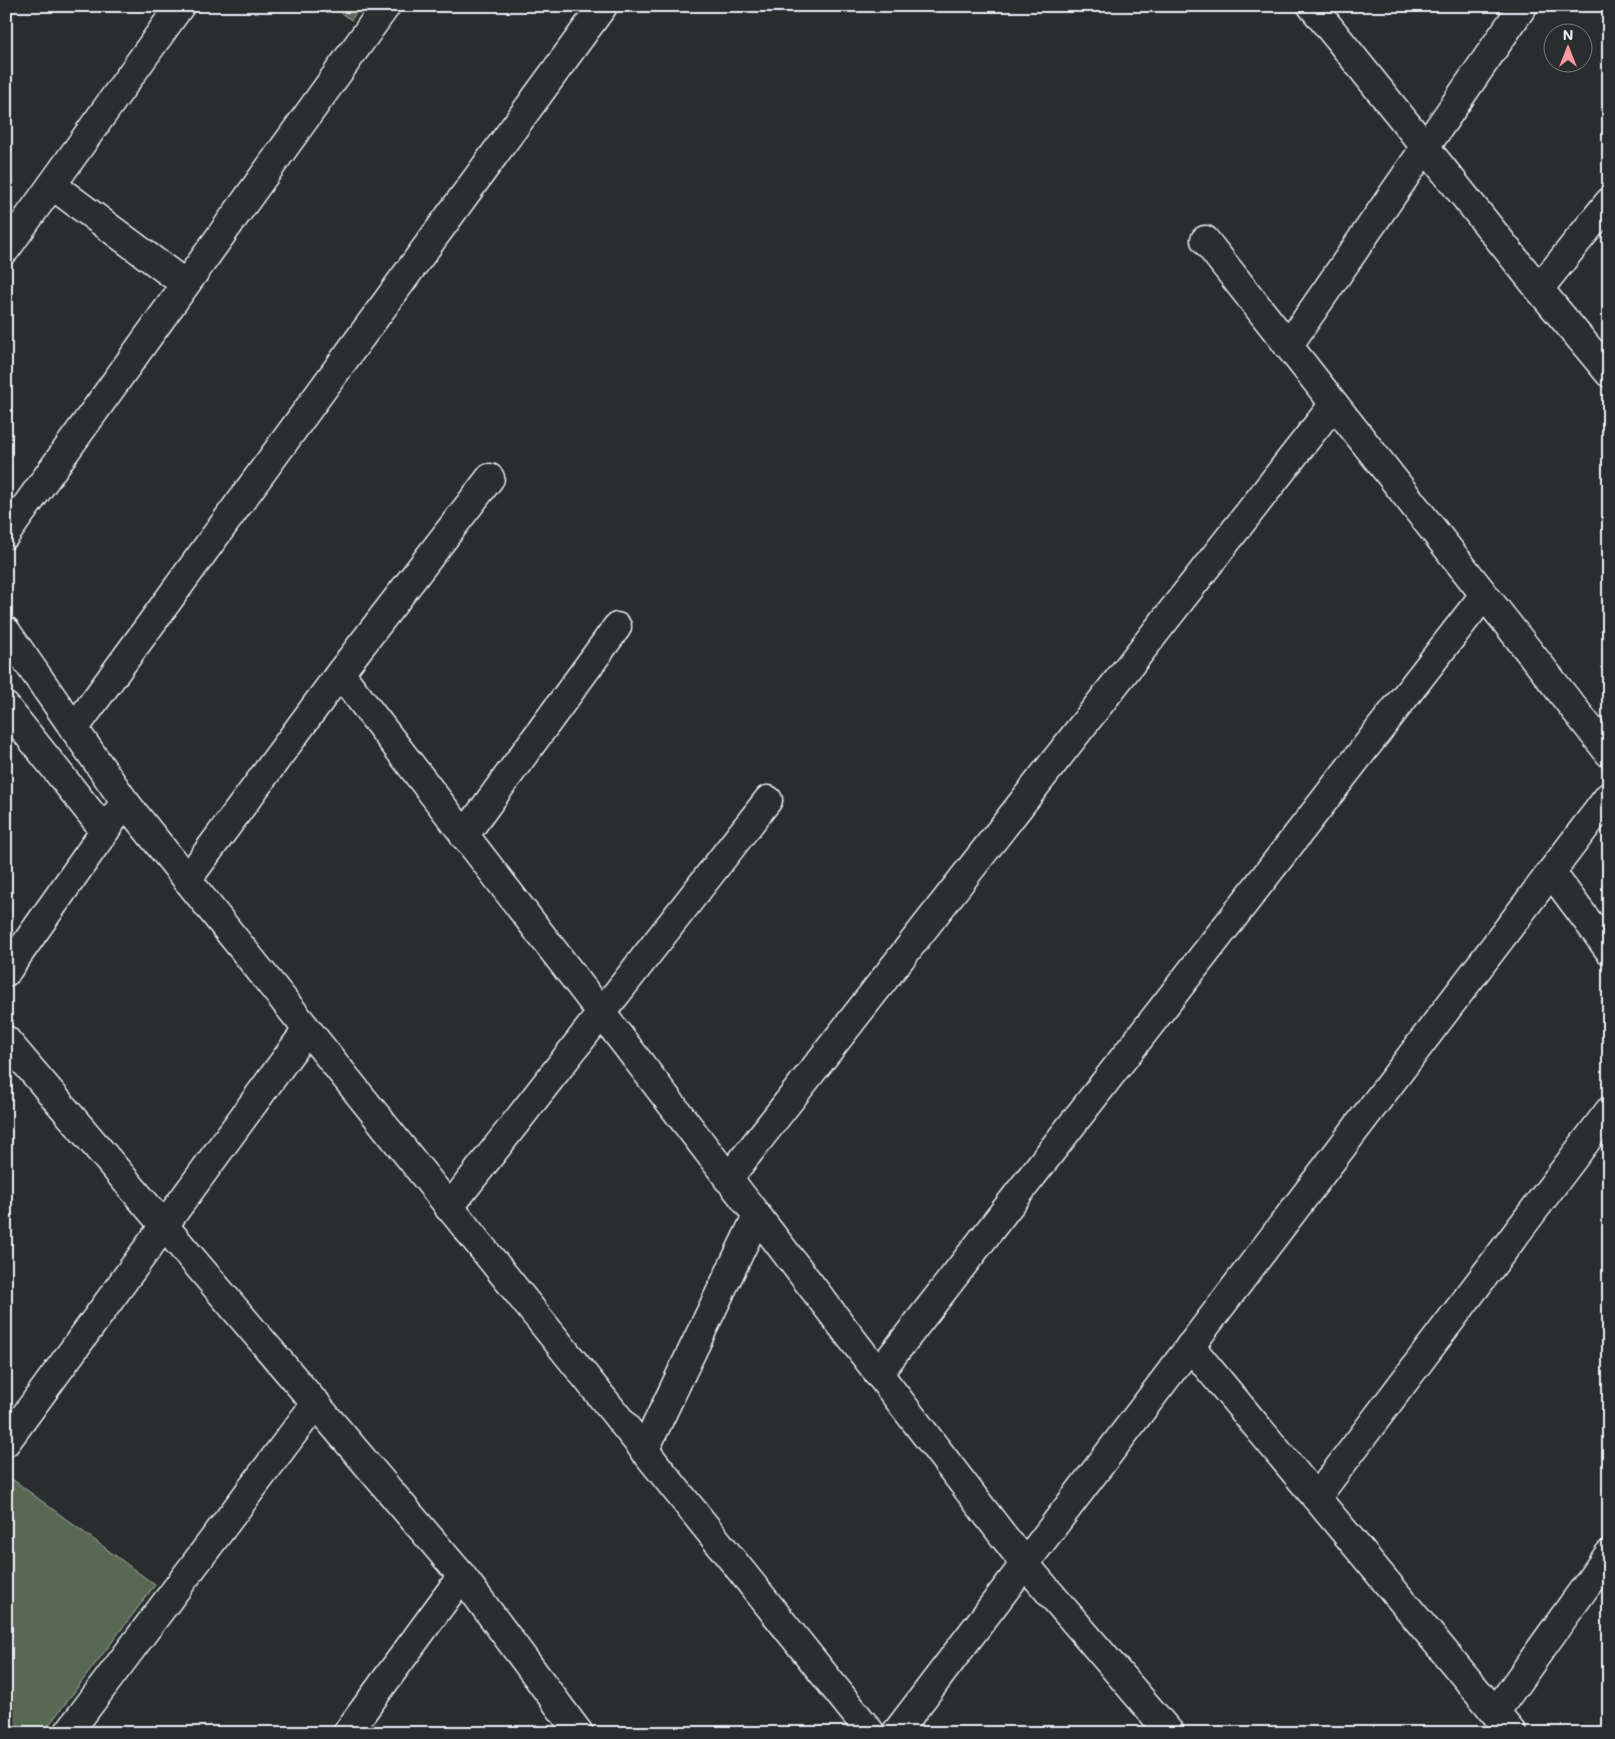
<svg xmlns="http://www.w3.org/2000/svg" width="1615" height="1739" viewBox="0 0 1615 1739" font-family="Mali,sans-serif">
<rect width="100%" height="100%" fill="#2a2d2e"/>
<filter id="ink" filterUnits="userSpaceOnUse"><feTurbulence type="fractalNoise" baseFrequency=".02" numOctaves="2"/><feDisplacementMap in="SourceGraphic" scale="10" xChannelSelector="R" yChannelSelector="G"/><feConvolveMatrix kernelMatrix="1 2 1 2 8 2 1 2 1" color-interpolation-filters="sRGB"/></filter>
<g filter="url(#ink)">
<!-- green -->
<g fill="#586953" stroke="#a0ada6">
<polygon points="331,6 361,6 351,20"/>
<polygon points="12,1479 155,1585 43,1733 6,1733 6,1487"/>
</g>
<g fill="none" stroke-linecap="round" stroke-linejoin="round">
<!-- street casing -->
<g stroke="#e8f1f8" stroke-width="31">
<g id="street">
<polyline points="1312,6 1539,289 1609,373"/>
<polyline points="52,185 185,284"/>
<polyline points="1205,240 1609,753"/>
<polyline points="6,249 180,6"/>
<polyline points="1539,289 1609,202"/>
<polyline points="1288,346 1523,6"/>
<polyline points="6,534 386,6"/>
<polyline points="6,631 125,802 871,1733"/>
<polyline points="340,673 1025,1564 1170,1733"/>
<polyline points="6,707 105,831"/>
<polyline points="74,729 603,6"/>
<polyline points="464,836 617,627"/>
<polyline points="1551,872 1609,950"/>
<polyline points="187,880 340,673 490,478"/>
<polyline points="6,972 125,802"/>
<polyline points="6,1040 462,1576 579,1733"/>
<polyline points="728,1179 1334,404"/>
<polyline points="449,1208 768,800"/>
<polyline points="1190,1346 1512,1733"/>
<polyline points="878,1374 1484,595"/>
<polyline points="6,1442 307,1030"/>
<polyline points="644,1451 757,1216"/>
<polyline points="1316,1498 1609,1111"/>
<polyline points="1495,1713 1609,1554"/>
<polyline points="68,1733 316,1403"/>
<polyline points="347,1733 462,1576"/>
<polyline points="896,1733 1609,796"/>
</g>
</g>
<!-- street -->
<use href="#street" stroke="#2a2d2e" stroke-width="28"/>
</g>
</g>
<!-- margin -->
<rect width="1615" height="1739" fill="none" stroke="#2a2d2e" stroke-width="25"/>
<rect x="12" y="12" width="1590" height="1714" fill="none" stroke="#e8f1f8" stroke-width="2" filter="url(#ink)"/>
<!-- north arrow -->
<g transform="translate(1568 48)"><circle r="24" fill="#2a2d2e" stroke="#767b7f"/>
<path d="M0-4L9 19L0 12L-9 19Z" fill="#ff9aa2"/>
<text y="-8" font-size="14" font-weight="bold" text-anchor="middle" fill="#e8f1f8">N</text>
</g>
</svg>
